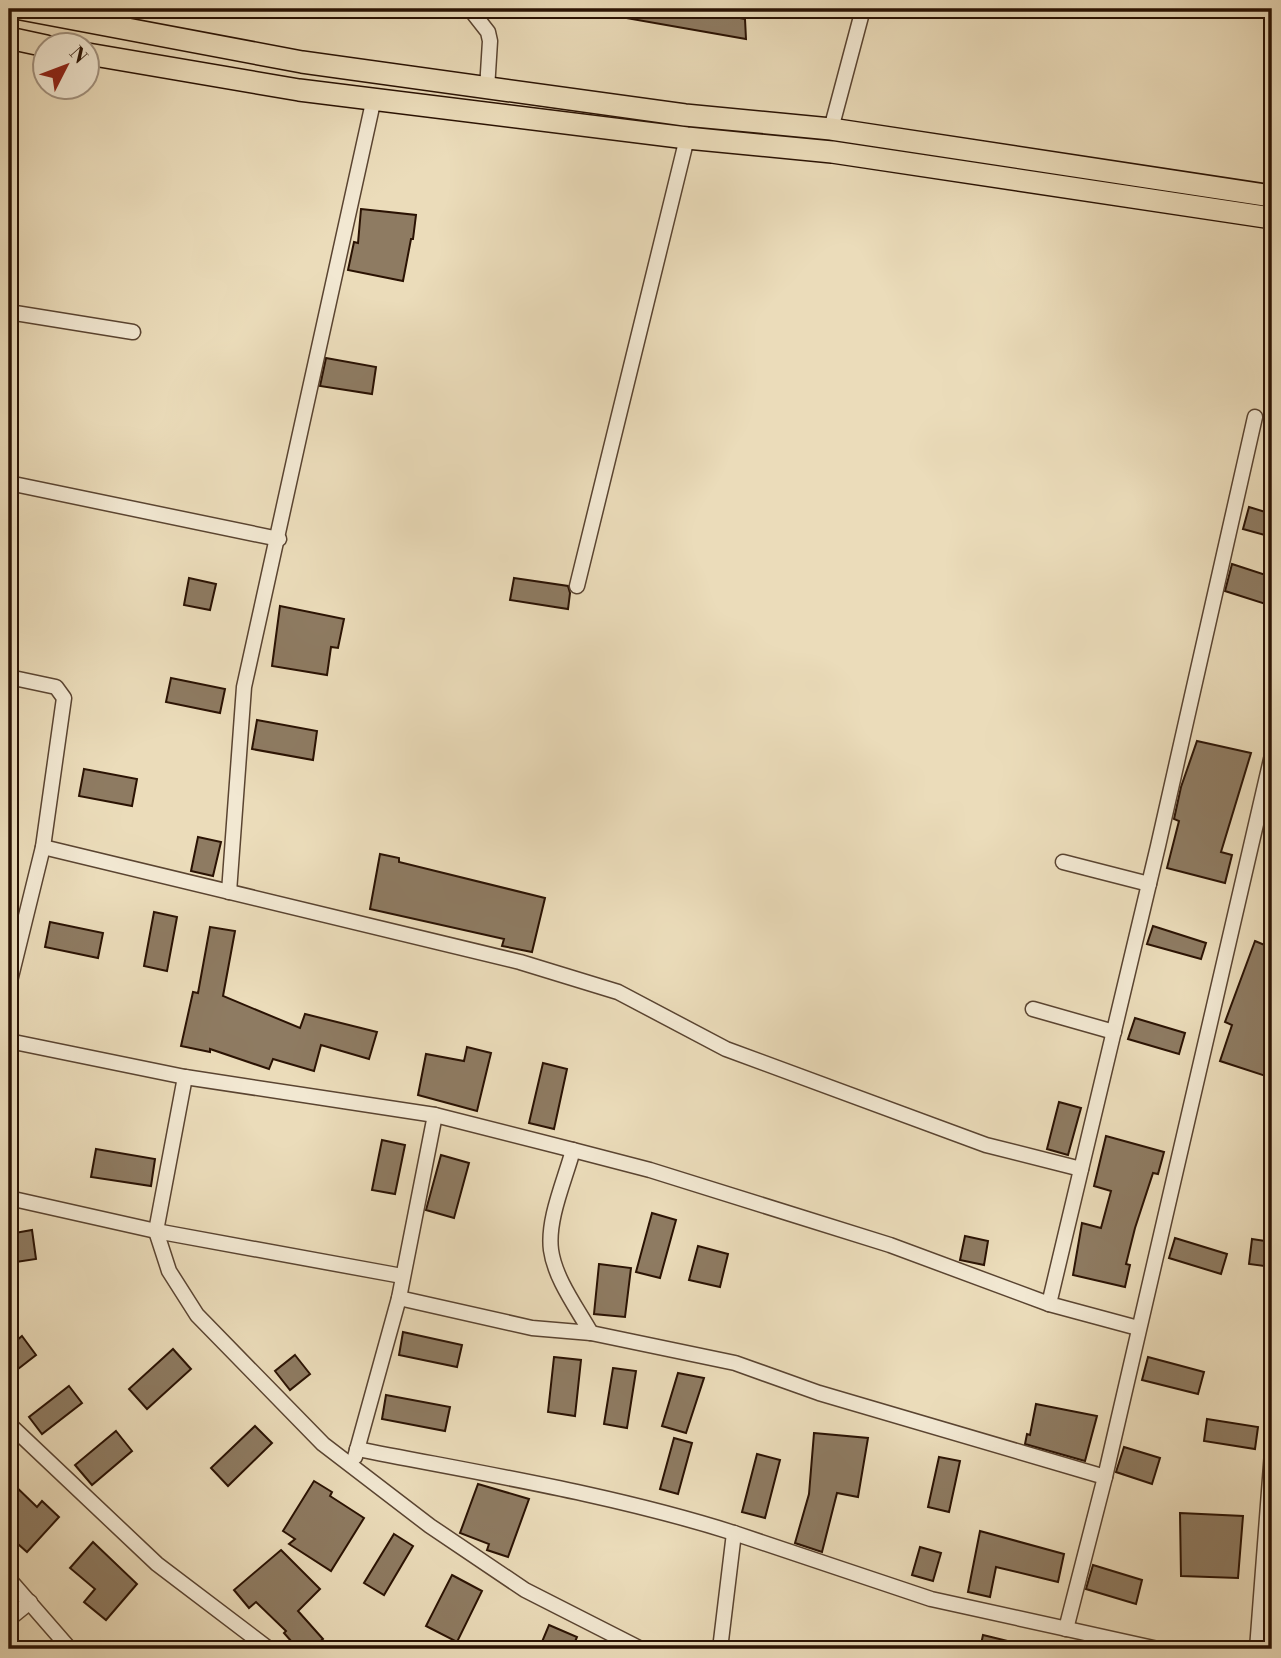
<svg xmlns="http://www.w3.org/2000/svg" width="1281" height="1658" viewBox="0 0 1281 1658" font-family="'Libre Bodoni',serif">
<rect width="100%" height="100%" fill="#ebdcba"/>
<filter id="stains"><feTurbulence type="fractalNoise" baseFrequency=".00286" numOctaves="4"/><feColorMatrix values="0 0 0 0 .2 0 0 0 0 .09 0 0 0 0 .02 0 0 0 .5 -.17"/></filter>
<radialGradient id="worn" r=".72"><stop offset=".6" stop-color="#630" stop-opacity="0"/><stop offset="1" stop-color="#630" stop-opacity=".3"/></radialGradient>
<!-- building -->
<g fill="#8e7b62" stroke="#2a1203" stroke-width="2">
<polygon points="610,9 693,9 745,19 746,39 609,15"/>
<polygon points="361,209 416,215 413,239 411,239 403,281 348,270 354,242 358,243"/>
<polygon points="326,358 376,367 372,394 320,386"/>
<polygon points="1249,507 1272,514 1272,537 1243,529"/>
<polygon points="1232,564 1272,577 1272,606 1225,591"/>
<polygon points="189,578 216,584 210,610 184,605"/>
<polygon points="514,578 568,586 570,593 568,609 510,600"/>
<polygon points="280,606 344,619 338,648 331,647 327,675 272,666"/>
<polygon points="171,678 225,689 220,713 166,702"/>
<polygon points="257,720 317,731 313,760 252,749"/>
<polygon points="1197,741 1251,753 1221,852 1232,855 1225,883 1167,868 1179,821 1174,819 1181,787"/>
<polygon points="84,769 137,779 132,806 79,796"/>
<polygon points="198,837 221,842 213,876 191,871"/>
<polygon points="380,854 399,858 399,862 545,898 532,952 502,946 504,939 370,909"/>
<polygon points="154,912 177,917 167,971 144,966"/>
<polygon points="50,922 103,933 98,958 45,947"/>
<polygon points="1153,926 1206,943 1201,959 1147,944"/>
<polygon points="210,927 235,931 223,996 300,1028 305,1014 377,1032 369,1059 321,1045 314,1071 273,1059 269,1069 210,1049 210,1052 181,1046 193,992 198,993"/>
<polygon points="1255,941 1272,948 1272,1078 1220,1061 1232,1025 1225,1022"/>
<polygon points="1135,1018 1185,1033 1179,1054 1128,1039"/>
<polygon points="467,1047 491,1053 477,1111 418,1095 426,1054 464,1061"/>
<polygon points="543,1063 567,1069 554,1129 529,1123"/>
<polygon points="1059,1102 1081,1108 1068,1155 1047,1149"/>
<polygon points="1106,1136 1164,1152 1158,1174 1153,1173 1135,1228 1126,1264 1130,1265 1125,1287 1073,1275 1082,1223 1101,1228 1111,1191 1094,1186"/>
<polygon points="382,1140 405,1145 395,1194 372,1190"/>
<polygon points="96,1149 155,1159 151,1186 91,1177"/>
<polygon points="441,1155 469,1163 454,1218 426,1210"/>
<polygon points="652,1213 676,1220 660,1278 636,1272"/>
<polygon points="32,1230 36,1259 9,1263 9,1234"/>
<polygon points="965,1236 988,1241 984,1265 960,1260"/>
<polygon points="1175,1238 1227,1254 1221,1274 1169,1258"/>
<polygon points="1252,1239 1272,1242 1272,1267 1249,1264"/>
<polygon points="698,1246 728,1254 720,1287 689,1280"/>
<polygon points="599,1264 631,1268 625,1317 594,1314"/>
<polygon points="403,1332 462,1345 457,1367 399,1355"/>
<polygon points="22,1336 36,1355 9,1376 9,1347"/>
<polygon points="173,1349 191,1369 147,1409 129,1389"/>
<polygon points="295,1355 310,1374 290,1390 275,1371"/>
<polygon points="554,1357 581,1360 575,1416 548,1412"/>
<polygon points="1148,1357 1204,1372 1198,1394 1142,1380"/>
<polygon points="613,1368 636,1371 627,1428 604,1424"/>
<polygon points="678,1373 704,1378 686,1433 662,1426"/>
<polygon points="69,1386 82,1403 42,1434 29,1417"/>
<polygon points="386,1395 450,1407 445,1431 382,1419"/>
<polygon points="1036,1404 1097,1416 1085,1461 1025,1444 1027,1434 1030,1435"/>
<polygon points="1207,1419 1258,1427 1255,1449 1204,1441"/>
<polygon points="255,1426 272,1443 228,1486 211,1468"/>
<polygon points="116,1431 132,1451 92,1485 75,1465"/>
<polygon points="814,1433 868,1438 858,1497 837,1493 822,1552 795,1543 809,1494"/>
<polygon points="674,1438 692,1443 678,1494 660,1489"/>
<polygon points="1124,1447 1160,1458 1152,1484 1116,1472"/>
<polygon points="757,1454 780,1460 765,1518 742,1512"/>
<polygon points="939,1457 960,1461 949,1512 928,1507"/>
<polygon points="9,1480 37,1507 42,1501 59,1517 27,1552 9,1536"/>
<polygon points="314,1481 332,1492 330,1496 364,1518 331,1571 289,1544 295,1539 283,1531"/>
<polygon points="478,1484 529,1499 508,1557 487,1550 489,1544 460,1533"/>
<polygon points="1180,1513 1243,1516 1238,1578 1181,1576"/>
<polygon points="980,1531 1064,1554 1058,1582 996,1567 990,1597 968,1592"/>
<polygon points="394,1534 413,1546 384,1595 364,1583"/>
<polygon points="93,1542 137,1584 106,1620 84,1602 95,1589 70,1568"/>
<polygon points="920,1547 941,1553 933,1581 912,1575"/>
<polygon points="281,1550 320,1589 298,1611 323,1639 312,1649 298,1649 284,1633 286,1631 256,1602 249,1608 234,1590"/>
<polygon points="1093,1565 1142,1580 1136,1604 1086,1589"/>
<polygon points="452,1575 482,1591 457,1642 426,1626"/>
<polygon points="549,1625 577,1637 572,1649 539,1649"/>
<polygon points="983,1635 1024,1645 1024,1649 980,1649"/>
</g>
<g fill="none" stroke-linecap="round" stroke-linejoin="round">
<!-- minor casing -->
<g stroke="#5a4431" stroke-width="17">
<g id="minor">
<polyline points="470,9 488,32 490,41 487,89"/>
<polyline points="121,29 123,9"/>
<polyline points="831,129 863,9"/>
<polyline points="9,312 133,332"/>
<polyline points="9,483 279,539"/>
<polyline points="577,586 687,138"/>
<polyline points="9,677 56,687 64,698 43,847 9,985"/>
<polyline points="43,847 520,962 618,992 726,1049 986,1145 1081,1169"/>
<polyline points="1063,862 1149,884"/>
<polyline points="229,892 244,687 374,98"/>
<polyline points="1033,1009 1114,1032"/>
<polyline points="9,1041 185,1077 435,1115 573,1150 650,1170 890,1245 1049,1304"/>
<polyline points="185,1077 156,1231 169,1271 197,1315 323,1444 430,1526 525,1590 641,1649"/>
<path d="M573,1150C565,1180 547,1219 551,1250C555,1279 577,1308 591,1333"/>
<polyline points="9,1198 156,1231 402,1276"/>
<polyline points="399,1298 532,1328 591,1333 735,1363 819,1393 1105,1477"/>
<polyline points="1138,1328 1049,1304 1158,846 1255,417"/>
<polyline points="9,1424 157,1564 269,1649"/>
<path d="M357,1449C484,1474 611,1494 734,1533"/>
<polyline points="355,1457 399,1298 435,1115"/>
<polyline points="9,1579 70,1649"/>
<polyline points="9,1619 30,1602"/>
<polyline points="1066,1629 1105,1477 1272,755"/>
<polyline points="720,1649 734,1533 931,1599 1158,1649"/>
<polyline points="1257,1649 1272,1452"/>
</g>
</g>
<!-- highway casing -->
<g stroke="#2a1203" stroke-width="24">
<g id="highway">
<polyline points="21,9 302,62 685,115 831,129 1272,196"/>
<polyline points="9,38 46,46"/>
<polyline points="88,54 299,90 687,138 832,152 1272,218"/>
</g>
</g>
<!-- minor -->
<use href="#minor" stroke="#f2e8d2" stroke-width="14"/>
<!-- highway -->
<use href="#highway" stroke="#ebdcba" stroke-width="21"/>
</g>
<!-- margin -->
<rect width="1281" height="1658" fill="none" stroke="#ebdcba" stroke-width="35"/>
<rect x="10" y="10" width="1260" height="1637" fill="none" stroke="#2a1203" stroke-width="3.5"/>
<rect x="18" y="18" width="1246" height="1623" fill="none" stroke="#2a1203" stroke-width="2"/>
<!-- north arrow -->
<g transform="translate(66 66) rotate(48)"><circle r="33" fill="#f2e8d2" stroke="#a2927f" stroke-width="2"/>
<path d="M0-5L12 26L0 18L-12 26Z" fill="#8f2418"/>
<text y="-10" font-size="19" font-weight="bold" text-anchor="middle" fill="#2a1203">N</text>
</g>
<rect width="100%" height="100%" filter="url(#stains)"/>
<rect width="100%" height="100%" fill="url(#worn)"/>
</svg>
